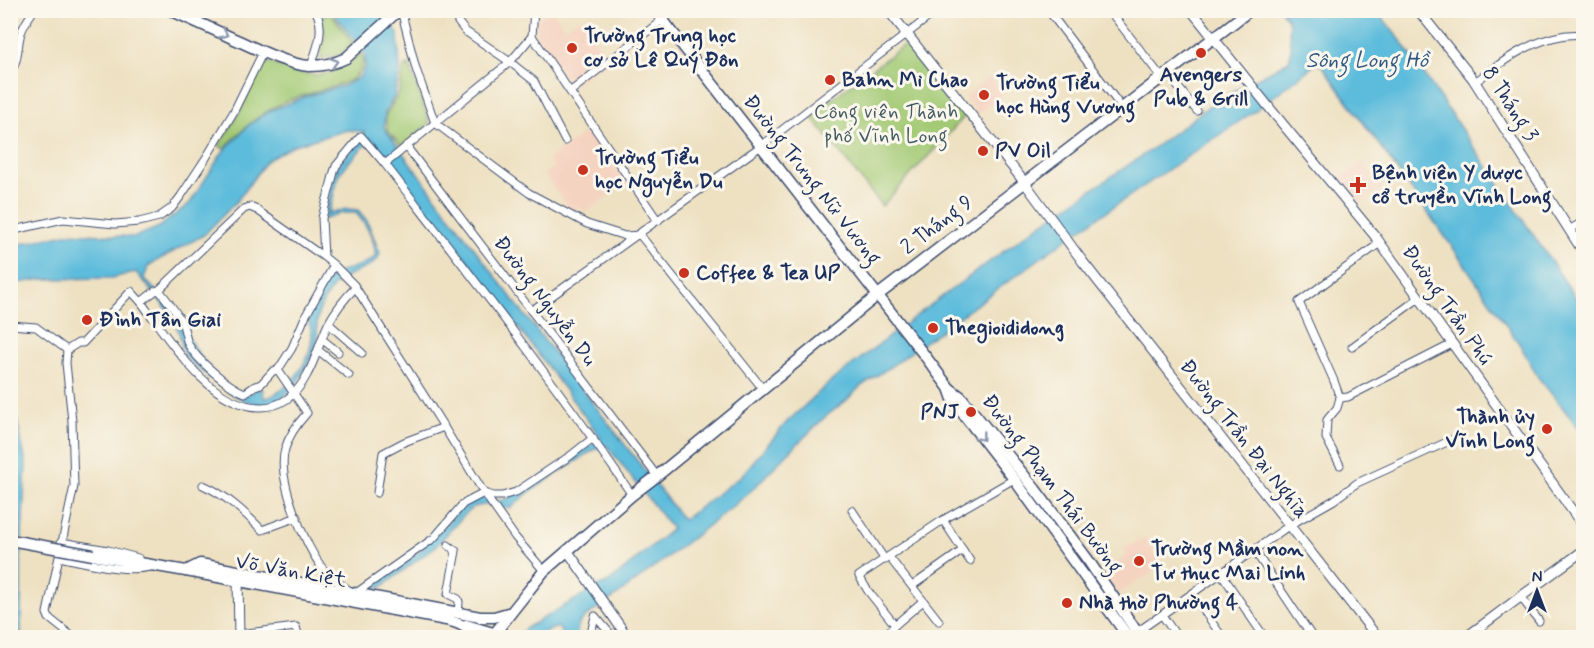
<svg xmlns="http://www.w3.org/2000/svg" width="1594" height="648" viewBox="0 0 1594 648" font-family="Mynerve,sans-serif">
<rect width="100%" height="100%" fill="#fbf7ec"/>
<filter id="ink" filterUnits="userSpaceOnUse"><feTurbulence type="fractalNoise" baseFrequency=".0167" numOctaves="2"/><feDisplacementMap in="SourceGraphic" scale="12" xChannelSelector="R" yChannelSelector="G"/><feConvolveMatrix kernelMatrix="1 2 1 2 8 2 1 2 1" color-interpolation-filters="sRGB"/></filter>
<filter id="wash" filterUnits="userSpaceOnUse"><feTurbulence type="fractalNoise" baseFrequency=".008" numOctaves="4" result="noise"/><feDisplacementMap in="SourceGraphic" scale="24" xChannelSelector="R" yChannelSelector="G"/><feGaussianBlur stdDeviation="1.35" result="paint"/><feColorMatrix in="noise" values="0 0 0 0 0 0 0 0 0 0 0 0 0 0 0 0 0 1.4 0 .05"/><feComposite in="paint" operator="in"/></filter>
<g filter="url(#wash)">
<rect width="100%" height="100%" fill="#eee1c2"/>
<!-- built -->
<g fill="#f5d3c1">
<polygon points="547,11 552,11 565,27 579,18 609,58 572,86 535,37 537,24 539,18"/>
<polygon points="990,76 1004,93 978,114 964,97"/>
<polygon points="589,130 627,183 585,212 580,206 571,212 544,174 554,167 548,159"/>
<polygon points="1363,162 1382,188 1354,208 1333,182"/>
<polygon points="1146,538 1162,566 1118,594 1105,571 1127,555 1124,548"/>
</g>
<!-- green -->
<g fill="#a2c973" stroke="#5e7c68" stroke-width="1.5">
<polygon points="331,13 353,43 340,55 320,59 324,36 323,16"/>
<polygon points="907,43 966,115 882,206 810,115"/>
<path d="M361,53C366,63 361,72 353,79C334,88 314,92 295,98C266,108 244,126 224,149L219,146L238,115L264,60C307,77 323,85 361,53Z"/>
<polygon points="409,65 429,121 429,124 404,144 400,145 387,130 386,119 386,114 399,93 404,67"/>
</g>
<!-- water -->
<g fill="#5dbcdb" stroke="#3c769c" stroke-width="1.5" fill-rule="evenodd">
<path d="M332,11H385L398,34L400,72L394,97L385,112L384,128L511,297L683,520L741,476L786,423L830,382L925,309L1035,228L1152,149L1219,99L1289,61L1291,51L1288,19L1281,11H1377L1402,42L1583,308V433L1538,377L1520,345L1456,252L1322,65L1316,64L1256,110L1075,233L893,365L861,386L846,401L825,417L774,467L754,488L730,509L619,594L581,620L577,629V637H564L558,627L531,637H516L526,628L597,587L609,582L672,529L607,446L603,445L590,452L528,493L511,508H502L488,504L473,507L465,514L436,546L380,588L369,587L418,553L464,506L481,497L501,501L516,494L601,438L472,266L436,222L381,150L371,139L349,162L339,174L329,213L347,209L358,210L367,221L380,253C376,271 345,271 333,287C325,297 318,308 317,321C316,329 319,336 317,344C293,403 266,426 212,379C204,372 193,366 187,358C180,349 182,337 177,327C167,306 150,290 136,272L112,278L44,279L11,284V246L70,233L135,237L159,227L190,203L222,153L250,124L272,110L307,96L343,86L359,78L365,67V54ZM348,130L364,132L365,133L336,168L324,219L342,213H356C366,224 377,242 375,257C362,268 334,270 326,282C320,292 310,307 309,319C308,325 313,330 312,337C310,364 289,391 264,399L263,390L258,389C253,391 250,394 246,395C218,396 180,323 166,302C160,293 151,287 144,278L149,265L204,235L237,201L267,160L294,145Z"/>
<polygon points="10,407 17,420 26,464 21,551 21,638 10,637"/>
</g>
</g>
<g filter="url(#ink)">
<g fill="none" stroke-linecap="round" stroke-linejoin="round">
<!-- minor casing -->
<g stroke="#3b4a6d" stroke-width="9">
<g id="minor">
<polyline points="401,10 416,69 435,123 529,193 587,224 625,236 640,235 763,389"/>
<polyline points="454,10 458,22 465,31 510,62 534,81 565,141"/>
<polyline points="534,10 532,36 658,221"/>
<polyline points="1048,10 1122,108"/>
<polyline points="1109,10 1162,78"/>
<path d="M311,66C317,48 326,28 315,10"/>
<path d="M10,72C19,62 17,46 21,33C24,25 29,17 34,10"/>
<polyline points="1167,73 1197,111"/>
<path d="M1475,82C1505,60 1528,41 1566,35C1572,35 1577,33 1584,36"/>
<polyline points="571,91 675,10"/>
<polyline points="406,146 657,476"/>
<polyline points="385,164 510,62 532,36"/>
<polyline points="1569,230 1584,221"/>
<polyline points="10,231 63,219 115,224 139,222 159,217 172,208 181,196 206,158 233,113 263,52"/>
<path d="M334,265L305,317L292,348L278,370L307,413C297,424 289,435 285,449C276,478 305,547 324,570C331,578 341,584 350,591"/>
<path d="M159,290C168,301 177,312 183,325C185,331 186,338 188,344C197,360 228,387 245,393L255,386L261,384L273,371L278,370"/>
<path d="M141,302C169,339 209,407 261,407C282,407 297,394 307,375C316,359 320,341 328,324C335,311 345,298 355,288"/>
<polyline points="531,311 761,146 938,10"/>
<polyline points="329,324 362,353"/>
<polyline points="10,325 36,327 67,350"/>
<polyline points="323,340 338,352"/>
<polyline points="1352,347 1419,298"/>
<polyline points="319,351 349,375"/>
<polyline points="1340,398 1348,397 1452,344"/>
<polyline points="1340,465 1326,438 1327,420 1337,408 1340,398 1334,381 1299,302 1380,243"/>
<path d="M203,485C226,495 244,512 262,530L297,517"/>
<polyline points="377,493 383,453 404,442 444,427"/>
<polyline points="852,510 885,560"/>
<polyline points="943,520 970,561"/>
<polyline points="61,542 108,550 138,558"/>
<polyline points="448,545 456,551 448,594 458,599 459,602 458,613"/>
<polyline points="1254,550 1313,638"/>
<path d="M59,557C85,562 124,573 150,567"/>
<polyline points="889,557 939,621"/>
<path d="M544,571L515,537L484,493L444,427L354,285L334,265L324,257L322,218L334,172L336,166L361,136L385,164C469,273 554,381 632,495"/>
<polyline points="1221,573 1265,638"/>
<polyline points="912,586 963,550"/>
<polyline points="356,593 434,538 463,504 484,493 493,496 502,496 516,492 570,456 593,438"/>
<polyline points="1192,594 1223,638"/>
<polyline points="1520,596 1539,621"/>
<polyline points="1162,615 1178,638"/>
<polyline points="895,625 923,601"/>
<polyline points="1137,632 1290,525 1334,500 1357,483 1458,437"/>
<polyline points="74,638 49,618 47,613 74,486 72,421 66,363 67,350 78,343 83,343 131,291 141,302 155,291 159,290 244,209 250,207 257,210 324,257"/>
<polyline points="233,638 239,634 296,627 299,638"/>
<polyline points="590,638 595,616 614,638"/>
<polyline points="883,638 895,625 868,591 859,576 943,520 1014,479"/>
</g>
</g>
<!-- tertiary casing -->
<g stroke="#3b4a6d" stroke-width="11">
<g id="tertiary">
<polyline points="888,10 1025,183 1083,262 1378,638"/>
<polyline points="1191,10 1272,111 1375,236 1584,527"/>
<polyline points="1418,10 1473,79 1584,253"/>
<polyline points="567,550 628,638"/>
<polyline points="238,577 239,638"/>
<polyline points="1465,638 1584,550"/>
</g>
</g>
<!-- secondary casing -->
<g stroke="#3b4a6d" stroke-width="13">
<g id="secondary">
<path d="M170,10C190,19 210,28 230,37C253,47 285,64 309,66C322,66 334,64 346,58L399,10"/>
<polyline points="655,10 925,356 949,388 954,402 1014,479 1129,638"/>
<polyline points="949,388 961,397 1035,489 1088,560 1141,638"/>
<path d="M93,555L186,571L446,620C459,623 469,627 477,638"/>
<polyline points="186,571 200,564 480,617 494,617 508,613"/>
<polyline points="466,625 493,633"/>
<polyline points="491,638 544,571 632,495 657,476 878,295 1250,10"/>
</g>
</g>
<!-- minor -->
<use href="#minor" stroke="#fff" stroke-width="7"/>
<!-- tertiary -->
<use href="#tertiary" stroke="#fff" stroke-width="9"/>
<!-- secondary -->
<use href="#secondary" stroke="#fff" stroke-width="10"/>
<!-- secondary-bridge casing -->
<g stroke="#3b4a6d" stroke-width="13" stroke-linecap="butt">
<polyline id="secondary-bridge" points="10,540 93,555"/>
</g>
<!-- secondary-bridge -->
<use href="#secondary-bridge" stroke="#fff" stroke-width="10"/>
</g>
<!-- one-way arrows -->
<defs><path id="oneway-chevron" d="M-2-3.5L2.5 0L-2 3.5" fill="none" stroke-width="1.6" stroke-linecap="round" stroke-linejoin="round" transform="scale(1.5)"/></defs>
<g stroke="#8d97ae">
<use href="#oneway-chevron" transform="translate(224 34) rotate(25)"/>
<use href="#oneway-chevron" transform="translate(334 62) rotate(-17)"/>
<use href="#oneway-chevron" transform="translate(981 437) rotate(52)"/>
</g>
</g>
<!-- markers -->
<g fill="#c8321e" stroke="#fbf7ec" stroke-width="2">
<circle cx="572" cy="48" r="6"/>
<circle cx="1201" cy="53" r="6"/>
<circle cx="830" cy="80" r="6"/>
<circle cx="984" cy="95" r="6"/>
<circle cx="983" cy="151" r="6"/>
<circle cx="583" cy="170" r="6"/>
<path d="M1355 176h6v6h6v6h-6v6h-6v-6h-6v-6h6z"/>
<circle cx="684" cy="273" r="6"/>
<circle cx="87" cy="320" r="6"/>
<circle cx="933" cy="328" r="6"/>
<circle cx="971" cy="412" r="6"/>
<circle cx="1547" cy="429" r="6"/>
<circle cx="1139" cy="561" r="6"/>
<circle cx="1067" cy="603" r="6"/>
</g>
<g text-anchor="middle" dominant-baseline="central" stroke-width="6" stroke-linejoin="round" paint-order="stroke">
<!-- poi labels -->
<g font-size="21" font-weight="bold" fill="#1b2f5e" stroke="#fbf7ec" text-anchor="start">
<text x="584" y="36">Trường Trung học<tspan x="584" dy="24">cơ sở Lê Quý Đôn</tspan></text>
<text x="1201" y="75" text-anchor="middle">Avengers<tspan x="1201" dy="24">Pub &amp; Grill</tspan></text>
<text x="842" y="80">Bahn Mi Chao</text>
<text x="996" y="83">Trường Tiểu<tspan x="996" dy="24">học Hùng Vương</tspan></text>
<text x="995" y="151">PV Oil</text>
<text x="595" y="158">Trường Tiểu<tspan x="595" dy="24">học Nguyễn Du</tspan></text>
<text x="1372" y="173">Bệnh viện Y dược<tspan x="1372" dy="24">cổ truyền Vĩnh Long</tspan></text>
<text x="696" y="273">Coffee &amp; Tea UP</text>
<text x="99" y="320">Đình Tân Giai</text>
<text x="945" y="328">Thegioididong</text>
<text x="959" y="412" text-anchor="end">PNJ</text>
<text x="1535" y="417" text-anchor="end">Thành ủy<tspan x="1535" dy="24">Vĩnh Long</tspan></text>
<text x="1151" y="549">Trường Mầm non<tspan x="1151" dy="24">Tư thục Mai Linh</tspan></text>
<text x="1079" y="603">Nhà thờ Phường 4</text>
</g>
<!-- street labels -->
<g font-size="21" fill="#1b2f5e" stroke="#fbf7ec">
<text transform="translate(1510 104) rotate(57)">8 Tháng 3</text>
<text transform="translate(812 180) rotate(52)">Đường Trưng Nữ Vương</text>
<text transform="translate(937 225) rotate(-37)">2 Tháng 9</text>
<text transform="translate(545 301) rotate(53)">Đường Nguyễn Du</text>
<text transform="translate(1447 305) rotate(55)">Đường Trần Phú</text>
<text transform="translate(1244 439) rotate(52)">Đường Trần Đại Nghĩa</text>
<text transform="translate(1052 484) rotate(53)">Đường Phạm Thái Bường</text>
<text transform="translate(291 571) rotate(10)">Võ Văn Kiệt</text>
</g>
<!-- park labels -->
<g font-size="21" fill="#445d64" stroke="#fbf7ec">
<text x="886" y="112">Công viên Thành<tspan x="886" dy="24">phố Vĩnh Long</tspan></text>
</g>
<!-- water labels -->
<g font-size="22" font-style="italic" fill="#2f5984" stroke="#fbf7ec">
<text x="1367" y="61">Sông Long Hồ</text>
</g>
</g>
<!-- margin -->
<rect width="1594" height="648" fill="none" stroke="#fbf7ec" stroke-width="36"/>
<!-- north arrow -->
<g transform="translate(1537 591)" stroke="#fbf7ec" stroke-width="4.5" paint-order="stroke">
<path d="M0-4.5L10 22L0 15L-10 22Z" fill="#1b2f5e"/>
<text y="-9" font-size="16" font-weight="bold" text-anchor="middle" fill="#1b2f5e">N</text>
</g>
</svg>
